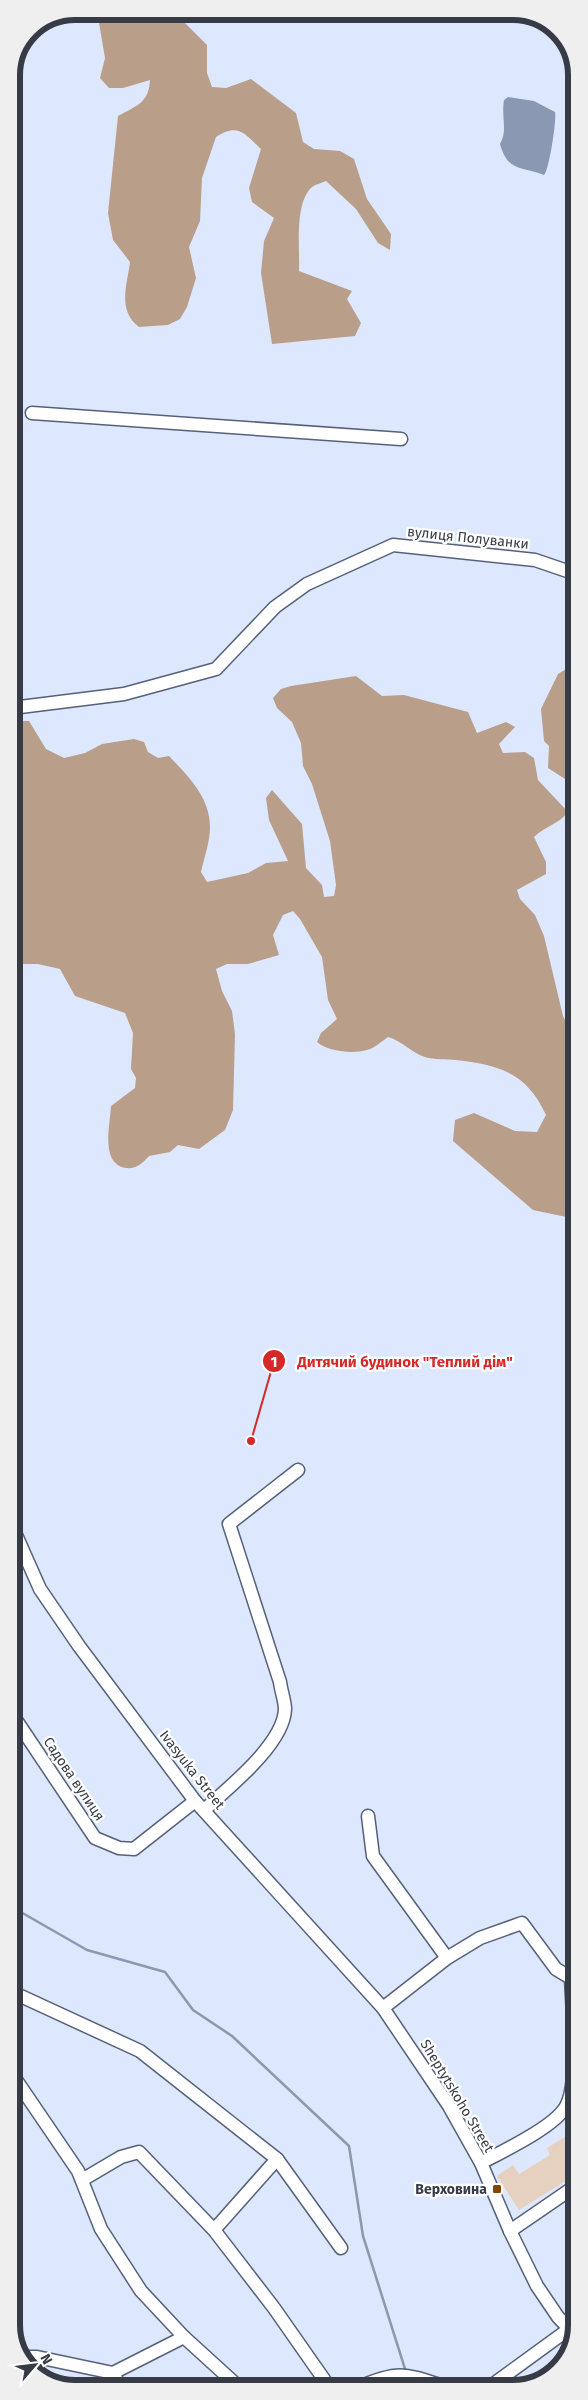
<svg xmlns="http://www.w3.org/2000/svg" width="588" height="2400" viewBox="0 0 588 2400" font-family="'Fira Sans',sans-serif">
<rect width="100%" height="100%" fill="#dde8fe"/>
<!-- green -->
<polygon fill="#e6d0c0" points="571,2133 577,2137 577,2174 519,2210 497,2176 513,2165 519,2174 550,2155 547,2148"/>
<!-- forest -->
<g fill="#b99e8a">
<path d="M97,11H173L207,45V73L212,87L226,88L251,79L296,113L303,142L314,149L340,151L354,159L367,199L391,234L390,250L378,243L356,209L326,181C322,183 316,184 312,187C294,203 300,249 299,271L352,291L347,299L361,323L355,336L272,344L261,273L264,241L274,218L252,202L249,188L261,149C244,133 238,123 216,137L202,178L200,221L189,247L196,278L187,307L180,319L168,325L139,327C117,310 127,286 130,262L113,240L108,213L118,116C136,106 149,103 150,80L123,88H109L100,78L105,58Z"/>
<polygon points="576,663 576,780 565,779 548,768 549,746 544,741 541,709 558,674"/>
<path d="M356,676L382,696L404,695L468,712L477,733L506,722L515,727L499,744L503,753L525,752L534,758L538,780L568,812C559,824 545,826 534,837L546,862V874L517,890L520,899L535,915L544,936L563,1016L576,1041V1219L533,1210L453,1141L455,1120L474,1113L515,1131L537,1132L546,1115C527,1073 500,1065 456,1060C447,1059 434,1060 425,1057C412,1053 402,1041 388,1037C382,1041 375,1048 367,1050C353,1054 329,1052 317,1042L321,1033L337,1019L328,1000L322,957L300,919L293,911L283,915L273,935L279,955L248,964H227L216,969L222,991L232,1011L235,1034L233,1110L225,1130L199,1149L178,1145L170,1152L149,1156C142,1164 136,1169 126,1168C100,1164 110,1125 111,1106L135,1088L136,1078L131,1069L133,1033L125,1013L75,996L60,969L38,964H12V731L18,721H29L46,749L64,758L85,753L102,744L134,739L144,742L148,752L158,758L169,756C188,776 210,797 210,827C210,842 204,858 201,872L207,882L248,873L266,863L288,861L269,820L266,798L272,790L302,824L306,868L322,885L324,897L334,896L336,885L330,841L312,784L303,766L301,743L292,722L277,708L273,698L281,689L291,686Z"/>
<polygon points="576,936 576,974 569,961 565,939"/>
</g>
<!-- water -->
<path fill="#8a98b3" d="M508,97L534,101L555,112C557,118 549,171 544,175C520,166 508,172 500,144C508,131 501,116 504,100Z"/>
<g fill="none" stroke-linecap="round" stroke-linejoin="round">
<!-- stream -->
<polyline stroke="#8a98b3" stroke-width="2.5" points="12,1907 87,1950 165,1972 193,2010 232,2036 349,2146 363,2236 406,2372"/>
<!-- minor casing -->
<g stroke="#566179" stroke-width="15">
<g id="minor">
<polyline points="32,413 401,439"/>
<polyline points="12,708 124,694 216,669 275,607 307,584 393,545 535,560 576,574"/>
<polyline points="12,1526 40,1589 79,1646 195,1801 383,2008 449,2106 481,2163 510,2231 537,2286 558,2317 574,2334"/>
<polyline points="12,1714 95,1838 119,1848 134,1849 195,1801"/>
<path d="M204,1810C228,1788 284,1744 285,1709C285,1701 281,1691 280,1682L229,1524L298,1470"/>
<polyline points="368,1816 373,1856 447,1958"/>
<polyline points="12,1992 140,2051 277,2159 341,2248"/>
<polyline points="383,2008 447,1958 480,1938 522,1923 556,1969 571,1978"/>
<polyline points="12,2074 78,2171 101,2229 141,2291 184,2337 240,2388"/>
<path d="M481,2163C503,2151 552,2128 565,2108C580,2086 572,2007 571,1978L577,1969"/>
<polyline points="82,2180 121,2157 139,2152 214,2230 274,2308 330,2388"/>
<polyline points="214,2230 277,2159"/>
<polyline points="510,2231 577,2185"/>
<polyline points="24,2357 37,2357 113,2373"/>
<polyline points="113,2373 184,2337"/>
<polyline points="113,2373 121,2388"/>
<path d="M357,2388C400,2369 406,2374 449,2388"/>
<polyline points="488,2388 569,2329"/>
</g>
</g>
<!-- minor -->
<use href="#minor" stroke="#fff" stroke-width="12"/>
</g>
<!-- markers -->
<rect fill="#834701" stroke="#fff" stroke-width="2" x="492" y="2184" width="10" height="10" rx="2.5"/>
<g text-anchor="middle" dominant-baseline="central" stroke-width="4.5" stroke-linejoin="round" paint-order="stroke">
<!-- street labels -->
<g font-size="14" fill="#363b46" stroke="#fff">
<text transform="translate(468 538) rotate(6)">вулиця Полуванки</text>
<text transform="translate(192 1770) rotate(52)">Ivasyuka Street</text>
<text transform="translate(74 1779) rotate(56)">Садова вулиця</text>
<text transform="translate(457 2096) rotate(59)">Sheptytskoho Street</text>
</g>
<!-- poi labels -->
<g font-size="14" font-weight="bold" fill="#363b46" stroke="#fff" text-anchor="end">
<text x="487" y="2189">Верховина</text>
</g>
</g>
<!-- crop -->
<path d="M0 0H588V2400H0ZM75 20H513A55 55 0 0 1 568 75V2325A55 55 0 0 1 513 2380H75A55 55 0 0 1 20 2325V75A55 55 0 0 1 75 20Z" fill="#efeff0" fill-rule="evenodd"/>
<path fill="none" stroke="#363b46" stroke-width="6" d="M75 20H513A55 55 0 0 1 568 75V2325A55 55 0 0 1 513 2380H75A55 55 0 0 1 20 2325V75A55 55 0 0 1 75 20Z"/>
<!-- callouts -->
<path fill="none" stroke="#d62828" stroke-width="2" d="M251 1441L274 1361"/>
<g fill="#d62828" stroke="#fff" stroke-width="2">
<circle cx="251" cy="1441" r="5"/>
<circle cx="274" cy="1361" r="12"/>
</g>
<g font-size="15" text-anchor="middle" font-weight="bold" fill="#fff">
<text x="274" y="1367">1</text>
</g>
<g font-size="15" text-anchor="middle" font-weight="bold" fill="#d62828" stroke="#fff" stroke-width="4.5" stroke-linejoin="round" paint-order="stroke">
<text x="405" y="1367">Дитячий будинок "Теплий дім"</text>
</g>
<!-- north arrow -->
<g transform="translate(35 2365) rotate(62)" stroke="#ffffff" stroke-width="4" paint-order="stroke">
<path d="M0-4L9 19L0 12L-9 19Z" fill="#363b46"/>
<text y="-8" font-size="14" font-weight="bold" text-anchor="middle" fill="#363b46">N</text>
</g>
</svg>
